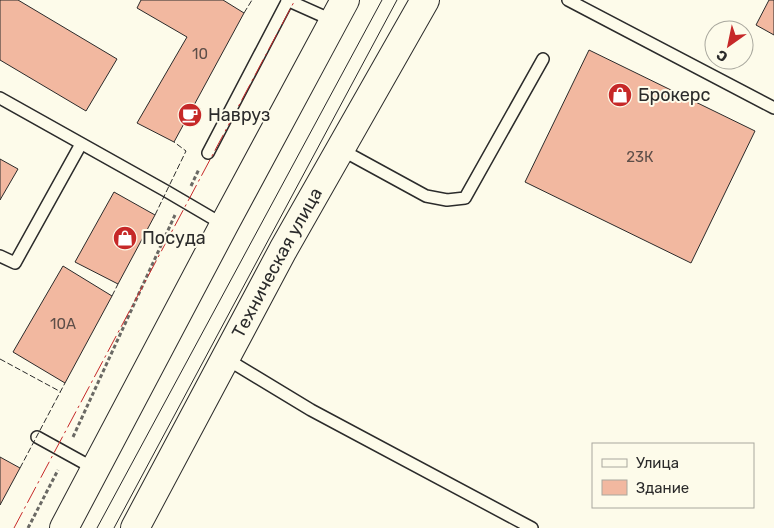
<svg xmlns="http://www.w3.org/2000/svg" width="774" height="528" viewBox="0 0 774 528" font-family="Rubik,sans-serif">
<rect width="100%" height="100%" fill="#fdfbea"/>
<!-- building -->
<g fill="#f2b8a0" stroke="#2b2b2b">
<polygon points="0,0 18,0 117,59 86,111 0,60"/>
<polygon points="141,0 223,0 244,13 174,142 137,123 187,37 137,8"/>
<polygon points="769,0 774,0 774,35 756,25"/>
<polygon points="589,50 755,131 691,263 525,182"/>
<polygon points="0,159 18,169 0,200"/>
<polygon points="114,192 155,215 118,284 75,262"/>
<polygon points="63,266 112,296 65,383 13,352"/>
<polygon points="0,457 20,468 0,505"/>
</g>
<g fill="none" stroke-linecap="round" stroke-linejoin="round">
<!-- service casing -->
<g stroke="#2b2b2b" stroke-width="14">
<g id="service">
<polyline points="287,0 334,21"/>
<polyline points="568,0 774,108"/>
<polyline points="0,98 166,191 224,225"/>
<polyline points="340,149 426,196 447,200 465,198 543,59"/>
<polyline points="208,153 288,0"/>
<polyline points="0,256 15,263 81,144"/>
<polyline points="225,358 311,410 532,528"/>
<polyline points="37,437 95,469"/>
</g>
</g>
<!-- secondary casing -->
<g stroke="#2b2b2b" stroke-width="30">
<g id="secondary">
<polyline points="64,528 224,225 345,0"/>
<path id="s1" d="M135,528L283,250L425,0"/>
</g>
</g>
<!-- path -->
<g stroke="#6a6964" stroke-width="3" stroke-dasharray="4 2.5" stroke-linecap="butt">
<polyline points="191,186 199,169"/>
<polyline points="73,437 175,215"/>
<polyline points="28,528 58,470"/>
</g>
<!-- service -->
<use href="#service" stroke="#fdfbea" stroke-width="11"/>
<!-- secondary -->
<use href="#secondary" stroke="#fdfbea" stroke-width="28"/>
<!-- tram -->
<g stroke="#2b2b2b" stroke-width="1">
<polyline points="97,528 382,0"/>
<polyline points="114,528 397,0"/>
</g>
<!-- fence -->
<g stroke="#2b2b2b" stroke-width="1" stroke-dasharray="6 2.5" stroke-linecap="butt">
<polyline points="244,13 252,0"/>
<polyline points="155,215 186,151 174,142"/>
<polyline points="112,296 118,284"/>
<polyline points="0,359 61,392"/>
<polyline points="20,468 65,383"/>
</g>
<!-- power -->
<polyline stroke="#c62828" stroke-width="1" stroke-dasharray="18 4 2.5 4" stroke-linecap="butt" points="14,528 295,0"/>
</g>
<!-- icons -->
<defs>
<g id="shop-disc" transform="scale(1.25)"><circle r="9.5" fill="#c62828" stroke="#fdfbea"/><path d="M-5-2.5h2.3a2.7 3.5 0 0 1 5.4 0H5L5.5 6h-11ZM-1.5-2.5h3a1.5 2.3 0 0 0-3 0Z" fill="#fff"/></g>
<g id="cafe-disc" transform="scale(1.25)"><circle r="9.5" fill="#c62828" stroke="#fdfbea"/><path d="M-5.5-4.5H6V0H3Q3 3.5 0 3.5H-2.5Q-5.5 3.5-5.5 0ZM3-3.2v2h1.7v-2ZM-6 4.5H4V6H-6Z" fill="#fff"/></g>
</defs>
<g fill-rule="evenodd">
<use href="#shop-disc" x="620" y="95"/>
<use href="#cafe-disc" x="190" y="115"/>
<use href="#shop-disc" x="125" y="238"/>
</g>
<g text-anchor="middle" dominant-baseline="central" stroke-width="4" stroke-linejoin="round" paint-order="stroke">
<!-- number labels -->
<g font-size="15" fill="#5d4e48">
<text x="200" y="54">10</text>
<text x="640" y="157">23К</text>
<text x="63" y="324">10А</text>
</g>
<!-- poi labels -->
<g font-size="18" fill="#2b2b2b" stroke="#fdfbea" text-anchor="start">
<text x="638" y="95">Брокерс</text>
<text x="208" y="115">Навруз</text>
<text x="142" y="238">Посуда</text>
</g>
<!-- street labels -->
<g font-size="18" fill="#2b2b2b" stroke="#fdfbea">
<text stroke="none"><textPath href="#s1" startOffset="301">Техническая улица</textPath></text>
</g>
</g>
<!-- legend -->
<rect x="592" y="443" width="162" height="65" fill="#fdfbea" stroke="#a9a89e"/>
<rect x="602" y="459" width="25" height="8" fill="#fdfbea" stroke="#a9a89e"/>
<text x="636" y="468" font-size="15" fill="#2b2b2b">Улица</text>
<rect x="602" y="480" width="25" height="15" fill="#f2b8a0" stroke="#a9a89e"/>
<text x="636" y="493" font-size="15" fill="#2b2b2b">Здание</text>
<!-- north arrow -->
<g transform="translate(729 45) rotate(213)"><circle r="24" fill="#fdfbea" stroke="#a9a89e"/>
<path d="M0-4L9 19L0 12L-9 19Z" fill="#c62828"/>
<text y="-8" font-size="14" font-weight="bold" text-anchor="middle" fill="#2b2b2b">С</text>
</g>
</svg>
